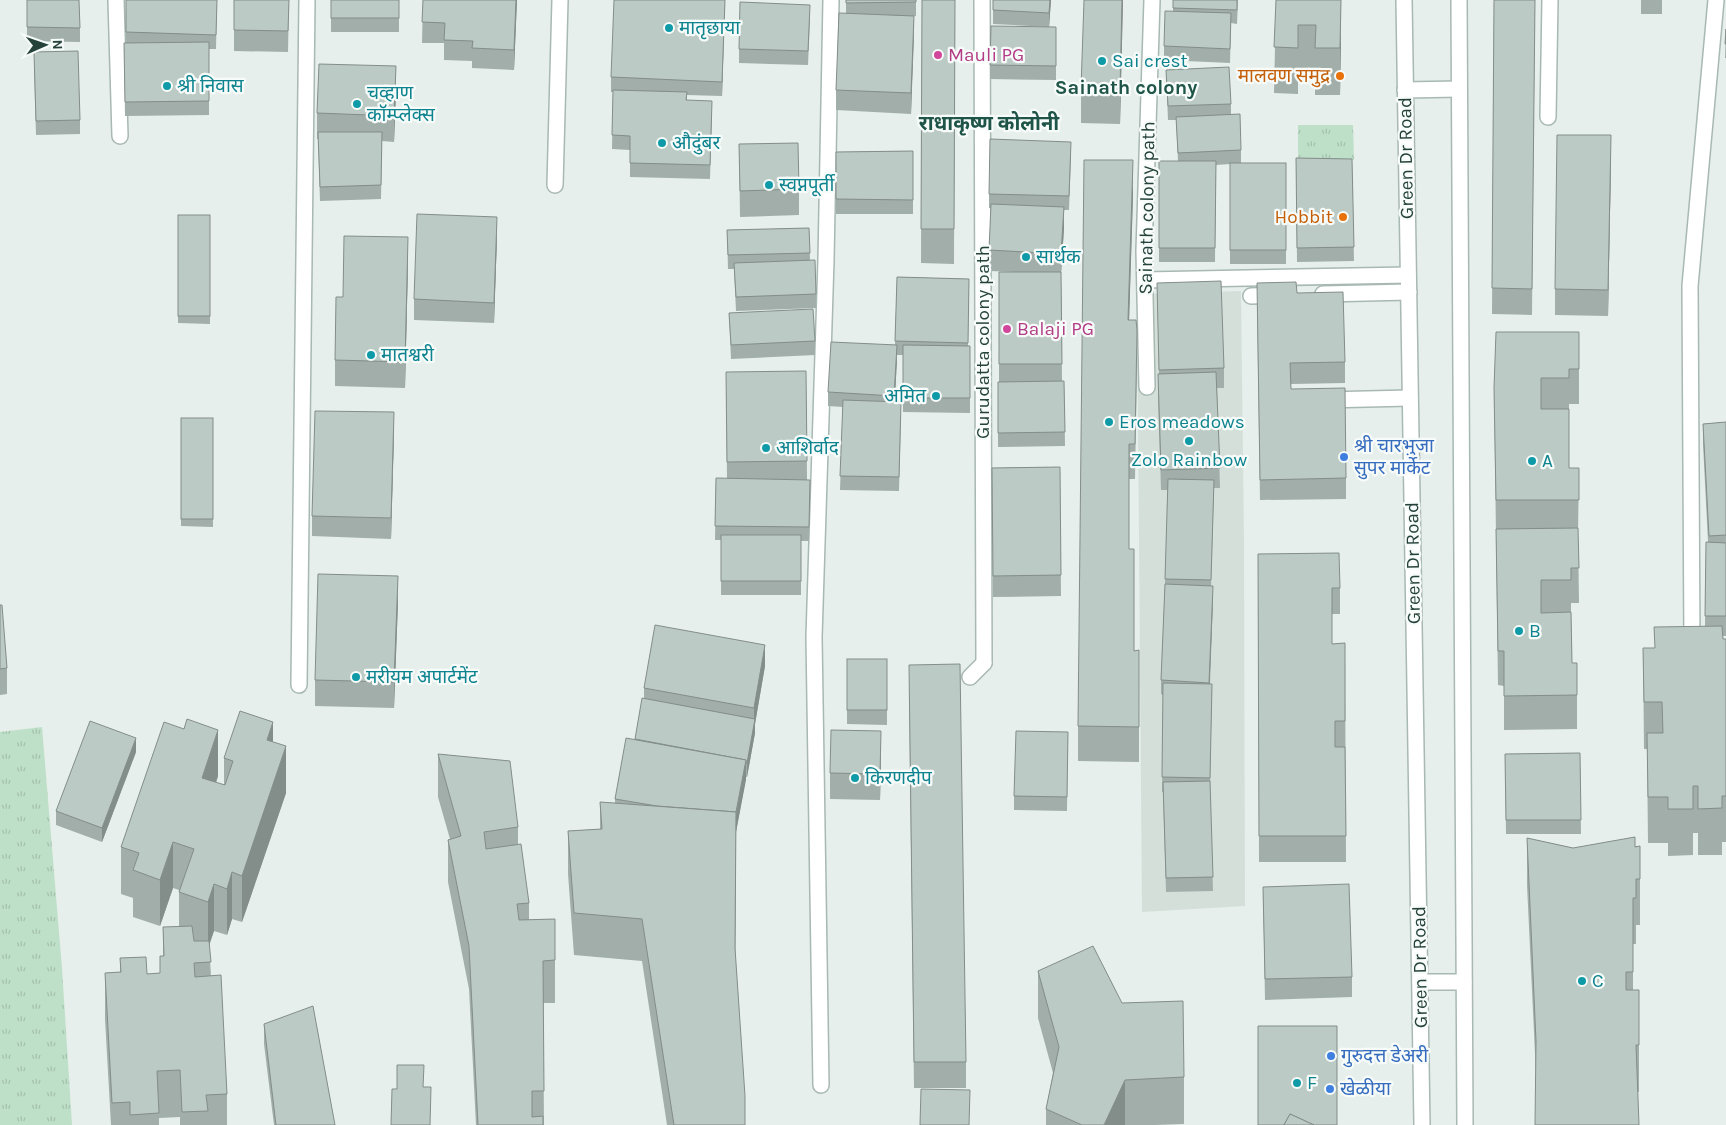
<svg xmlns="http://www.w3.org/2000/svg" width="1726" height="1125" viewBox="0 0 1726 1125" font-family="Karla,'Noto Sans Devanagari',sans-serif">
<defs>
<pattern id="grass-tufts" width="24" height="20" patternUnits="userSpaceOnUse" patternTransform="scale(1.25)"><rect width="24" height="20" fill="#bfe0c8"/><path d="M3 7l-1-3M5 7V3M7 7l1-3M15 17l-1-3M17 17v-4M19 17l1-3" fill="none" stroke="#a4c1ad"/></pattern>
</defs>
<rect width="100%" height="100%" fill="#e6efeb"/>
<!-- built -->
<polygon fill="#d4dfda" points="1241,291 1244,543 1245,906 1142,912 1137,294"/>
<!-- grass -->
<g fill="url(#grass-tufts)">
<polygon points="1298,125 1353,125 1354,160 1298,160"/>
<polygon points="42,727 62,968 72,1125 0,1125 0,732"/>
</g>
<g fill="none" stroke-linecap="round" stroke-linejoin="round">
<!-- lane casing -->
<g stroke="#a8b8b2" stroke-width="18">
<g id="lane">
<polyline points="1323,294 1409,292"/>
<polyline points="1251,296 1277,295"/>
<polyline points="1324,400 1410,398"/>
<polyline points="970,677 984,663"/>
</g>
</g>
<!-- street casing -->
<g stroke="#a8b8b2" stroke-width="18">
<g id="street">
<polyline points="116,0 120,136"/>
<polyline points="982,0 984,663"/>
<polyline points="1404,0 1422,1125"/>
<polyline points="1459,0 1465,1125"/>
<polyline points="1405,90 1459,89"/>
<polyline points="1548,117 1550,0"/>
<polyline points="555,185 560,0"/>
<polyline points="1145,280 1408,275"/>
<polyline points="1147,387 1144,251 1152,0"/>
<polyline points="1692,647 1690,286 1716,0"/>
<polyline points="299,685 307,0"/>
<polyline points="1420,982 1464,982"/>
<polyline points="821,1085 814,637 826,260 831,0"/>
</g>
</g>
<!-- lane -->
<use href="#lane" stroke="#fff" stroke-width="15"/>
<!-- street -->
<use href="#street" stroke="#fff" stroke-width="15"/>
</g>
<!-- wall -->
<g fill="#a1aea9">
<polygon points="27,0 80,28 80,42 27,41"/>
<polygon points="126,0 217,0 216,49 209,49 209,115 125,116 124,43 126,43"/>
<polygon points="234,0 289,0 288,52 234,51"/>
<rect x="331" y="0" width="68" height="32"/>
<polygon points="423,0 517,0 514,70 472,68 472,61 444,60 444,43 422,43"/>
<polygon points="725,0 722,96 687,95 687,100 712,115 710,179 630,177 630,150 612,149 613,92 611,92 611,77"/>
<polygon points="846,0 916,0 916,16 914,16 911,114 836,110 836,90 846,13"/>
<polygon points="922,0 955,0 954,264 921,263"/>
<polygon points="993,0 1051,0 1049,27 1056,27 1056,80 990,79 990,65 1049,27 993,24"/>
<polygon points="1123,0 1120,124 1081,123 1081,88"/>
<polygon points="1173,0 1238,0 1237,24 1231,23 1230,63 1164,60 1164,46 1173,11"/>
<polygon points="1276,0 1341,0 1340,95 1315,95 1315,72 1298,71 1298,94 1274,93"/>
<polygon points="1494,0 1535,0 1532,315 1492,314"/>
<rect x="1641" y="0" width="21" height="14"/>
<polygon points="810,19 808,65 739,63 739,49"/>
<polygon points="1726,29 1726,58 1725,58"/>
<polygon points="34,66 80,120 80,134 36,135"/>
<polygon points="1166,70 1231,104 1231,114 1241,150 1241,163 1286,163 1286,264 1230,264 1230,164 1216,165 1215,262 1159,262 1159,161 1178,161 1176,120 1168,120"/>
<polygon points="396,92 394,142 382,141 381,199 320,201 318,139 317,139 317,113"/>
<polygon points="739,144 799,189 799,215 740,217"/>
<polygon points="913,151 913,214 836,214 836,152"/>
<polygon points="1071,156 1069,210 1064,210 1064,228 1061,274 1062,381 1064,381 1065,446 998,447 998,382 999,382 999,272 1015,272 989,271 989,250 991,208 989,208 989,194"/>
<polygon points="1296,158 1352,159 1354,261 1297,262"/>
<polygon points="1611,161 1608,316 1555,315 1555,289"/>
<polygon points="1133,195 1129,320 1137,365 1135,479 1129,479 1129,549 1134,651 1139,650 1139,762 1078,761 1078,726"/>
<polygon points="178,215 210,215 210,324 178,323"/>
<polygon points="809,228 810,260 816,294 816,308 736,311 734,269 728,269 727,230"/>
<polygon points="497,237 494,323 414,320 414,299"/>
<polygon points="408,263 405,388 335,386 335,360 343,297"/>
<polygon points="897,277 969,279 968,346 970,346 970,413 903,412 903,355 897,355 895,402 901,416 899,491 840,490 843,407 828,406 828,392 895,345"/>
<polygon points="1157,283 1224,368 1224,388 1217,388 1220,488 1214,488 1211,586 1213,600 1210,684 1212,684 1210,793 1213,891 1166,892 1163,792 1162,792 1163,695 1161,694 1161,680 1165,584 1168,490 1161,490 1158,395 1159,374"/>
<polygon points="1297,293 1345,362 1345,383 1291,384 1291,389 1346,478 1346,499 1260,500 1257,304"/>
<polygon points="729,313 815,341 815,355 731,359"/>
<polygon points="1579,332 1579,404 1569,404 1569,468 1579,468 1578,534 1579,603 1571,603 1571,612 1572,663 1577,663 1577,729 1504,730 1504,686 1498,685 1494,388"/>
<polygon points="806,371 807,480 810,480 809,541 801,541 801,595 721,595 721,540 715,540 716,478 727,479 726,392"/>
<polygon points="181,418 213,418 213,527 181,526"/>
<polygon points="1726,422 1726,636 1723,636 1723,639 1726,639 1726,842 1722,842 1722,855 1698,855 1698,833 1693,833 1693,855 1668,856 1668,843 1648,843 1647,749 1644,749 1643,648 1654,648 1705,626 1706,542 1708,542 1703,444 1703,424"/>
<polygon points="394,433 391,539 312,536 312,516"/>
<polygon points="1060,467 1061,596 993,597 992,468"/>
<polygon points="1258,554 1340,588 1340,614 1332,614 1332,644 1345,643 1346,862 1259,862"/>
<polygon points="398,602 394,708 315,706 315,680"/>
<polygon points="0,605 7,668 7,694 0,695"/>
<polygon points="847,659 887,659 887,725 847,724"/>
<polygon points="765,666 755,724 755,733 747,777 746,777 736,832 735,954 745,1125 667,1125 642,961 574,955 568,874 568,831 600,829 600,802 615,803 615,799 635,739 644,698 644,688"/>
<polygon points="909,691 966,1062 966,1088 914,1088"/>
<polygon points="1068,732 1067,811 1014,810 1014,796"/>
<polygon points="273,742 286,793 242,922 232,919 227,935 214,931 209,944 211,976 227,1094 227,1125 180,1125 180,1117 159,1118 159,1125 111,1125 105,1019 105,973 120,972 120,958 147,974 160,973 160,956 163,956 163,927 179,927 179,890 173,888 160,926 133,917 133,898 121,894 121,847 218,776 216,783 224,785 224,758"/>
<polygon points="136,752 102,842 56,825 56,811"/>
<polygon points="1580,753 1581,834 1506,834 1505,754"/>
<polygon points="438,754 518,827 518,844 529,903 529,920 555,919 555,1003 543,1003 544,1125 476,1125 469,989 448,882 448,840 450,839 438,797"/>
<polygon points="881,757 880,800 830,799 830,773"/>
<polygon points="1527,838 1573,848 1640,846 1640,925 1636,925 1636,944 1633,944 1633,990 1639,990 1639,1092 1536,1075 1527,885"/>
<polygon points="1263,887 1352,977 1352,997 1265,1000"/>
<polygon points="1038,971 1122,1003 1184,1077 1184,1124 1155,1125 1046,1125 1046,1109 1053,1073 1038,1018"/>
<polygon points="264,1024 335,1125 274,1125 264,1044"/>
</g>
<!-- shaded-wall -->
<g fill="#838d89">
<polygon points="516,0 517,0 514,70 514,50"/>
<polygon points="725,0 722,96 722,82"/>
<polygon points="1050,0 1051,0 1049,27 1049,13"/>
<polygon points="1122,0 1123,0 1120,124 1120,90"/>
<polygon points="1341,0 1341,45 1340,95 1340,48"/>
<polygon points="914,16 914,36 911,114 911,93"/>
<polygon points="396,66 396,92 394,142 394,116"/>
<polygon points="1611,135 1611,161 1608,316 1608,290"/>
<polygon points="1133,160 1133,195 1128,355 1128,320"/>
<polygon points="1064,207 1064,228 1061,274 1061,254"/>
<polygon points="497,217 497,237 494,323 494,303"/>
<polygon points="408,237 408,263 405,388 405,362"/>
<polygon points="897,345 897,360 894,410 894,396"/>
<polygon points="394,412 394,433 391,539 391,518"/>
<polygon points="398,576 398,602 394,708 394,682"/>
<polygon points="1213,586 1213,600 1209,697 1209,683"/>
<polygon points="765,645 765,666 755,724 755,733 747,777 747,763 754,723 754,708"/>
<polygon points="273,722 273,768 267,740"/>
<polygon points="218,730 218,776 202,824 202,778"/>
<polygon points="881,731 881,757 880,800 880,774"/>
<polygon points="136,738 136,752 102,842 102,828"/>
<polygon points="286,746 286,793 242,922 242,876"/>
<polygon points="746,760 746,780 736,832 735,990 735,820"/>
<polygon points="173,842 173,888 160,926 160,880"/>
<polygon points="232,872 232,919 227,935 227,889"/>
<polygon points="214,884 214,931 208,949 208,902"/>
<polygon points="1125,1080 1125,1125 1104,1125"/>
</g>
<!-- building -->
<g fill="#bbcac4" stroke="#838d89">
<polygon points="27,0 79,0 80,28 27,27"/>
<polygon points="126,0 217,0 216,35 126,32"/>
<polygon points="234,0 289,0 288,31 234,30"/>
<rect x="331" y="0" width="68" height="18"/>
<polygon points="423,0 516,0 514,50 472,48 473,41 444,40 445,23 422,22"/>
<polygon points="614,0 725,0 722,82 611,77"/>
<polygon points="846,0 916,0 916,2 846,3"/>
<polygon points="922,0 955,0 954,229 921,229"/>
<polygon points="993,0 1050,0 1049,13 993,10"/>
<polygon points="1084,0 1122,0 1120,90 1081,88"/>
<polygon points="1173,0 1237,0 1237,10 1173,8"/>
<polygon points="1276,0 1341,0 1340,48 1315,48 1316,25 1298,25 1298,48 1274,47"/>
<polygon points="1494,0 1535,0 1532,289 1492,288"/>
<polygon points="740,2 810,5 808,51 739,49"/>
<polygon points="1165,11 1231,13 1230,49 1164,46"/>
<polygon points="839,13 914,16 911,93 836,90"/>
<polygon points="991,26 1056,27 1056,66 990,65"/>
<polygon points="1726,29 1726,44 1725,44"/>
<polygon points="209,42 209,101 125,102 124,43"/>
<polygon points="78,51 80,120 36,121 34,52"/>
<polygon points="319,64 396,66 394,116 317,113"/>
<polygon points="1229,67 1231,104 1168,106 1166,70"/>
<polygon points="613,90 687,92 686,100 712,101 710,165 630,163 630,136 612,135"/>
<polygon points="1240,114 1241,150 1178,153 1176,117"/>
<polygon points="318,132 382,132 381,185 320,187"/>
<polygon points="1557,135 1611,135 1608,290 1555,289"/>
<polygon points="990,139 1071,142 1069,196 989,194"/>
<polygon points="798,143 799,189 740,191 739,144"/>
<polygon points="913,151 913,200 836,199 836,152"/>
<polygon points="1296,158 1352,159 1354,247 1297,248"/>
<polygon points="1084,160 1133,160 1128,320 1136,320 1137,330 1135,444 1129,444 1129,549 1134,549 1134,651 1139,650 1139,727 1078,726"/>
<polygon points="1159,161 1216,161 1215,248 1159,248"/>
<rect x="1230" y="163" width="56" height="87"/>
<polygon points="991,204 1064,207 1061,254 989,250"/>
<polygon points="417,214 497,217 494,303 414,299"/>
<rect x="178" y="215" width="32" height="101"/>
<polygon points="809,228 810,253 728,255 727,230"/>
<polygon points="344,236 408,237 405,362 335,360 336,297 343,297"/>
<polygon points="815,260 816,294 736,297 734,263"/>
<polygon points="999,272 1061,272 1062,364 999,364"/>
<polygon points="897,277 969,279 968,343 895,341"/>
<polygon points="1221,281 1224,368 1159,370 1157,283"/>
<polygon points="1296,282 1297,293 1343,292 1345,362 1290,363 1291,389 1345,388 1346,478 1260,480 1257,283"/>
<polygon points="813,309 815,341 731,345 729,313"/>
<polygon points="1496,332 1579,332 1579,369 1569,369 1569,378 1541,378 1541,409 1569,409 1569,468 1579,468 1579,500 1496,500 1494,388"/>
<polygon points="831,342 897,345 894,396 828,392"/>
<polygon points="903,345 970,346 970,398 903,398"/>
<polygon points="806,371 807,461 727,462 726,372"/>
<polygon points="1216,372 1220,468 1161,470 1158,374"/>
<polygon points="1064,381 1065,432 998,433 998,382"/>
<polygon points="843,400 901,402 899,477 840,476"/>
<polygon points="315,411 394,412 391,518 312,516"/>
<rect x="181" y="418" width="32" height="101"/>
<polygon points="1726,422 1726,535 1709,536 1703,424"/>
<polygon points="1060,467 1061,575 993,576 992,468"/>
<polygon points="716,478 810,480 809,527 715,526"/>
<polygon points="1168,479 1214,480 1211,580 1165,579"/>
<polygon points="1578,528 1579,568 1571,568 1571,580 1541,580 1541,613 1571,612 1572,663 1577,663 1577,695 1504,696 1504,651 1498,651 1496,529"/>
<rect x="721" y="535" width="80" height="46"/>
<polygon points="1706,542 1726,543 1726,616 1705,616"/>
<polygon points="1339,553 1340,588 1332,588 1332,644 1345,643 1345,721 1335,721 1335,747 1345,747 1346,836 1259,836 1258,554"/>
<polygon points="318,574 398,576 394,682 315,680"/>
<polygon points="1165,584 1213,586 1209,683 1161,680"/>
<polygon points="0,605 2,605 7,668 0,669"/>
<polygon points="655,625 765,645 754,708 644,688"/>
<polygon points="1722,626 1723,639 1726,639 1726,796 1722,796 1722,808 1698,809 1698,786 1693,786 1693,809 1668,809 1668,797 1648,797 1647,733 1663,733 1662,702 1644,702 1643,648 1655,648 1654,627"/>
<rect x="847" y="659" width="40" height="51"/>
<polygon points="960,664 966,1062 914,1062 909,665"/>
<polygon points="1163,683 1212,684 1210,778 1162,777"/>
<polygon points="642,698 755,719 747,763 746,763 746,760 635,739"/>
<polygon points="240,711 273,722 267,740 286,746 242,876 232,872 227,889 214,884 208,902 179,892 194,849 173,842 160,880 133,870 139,853 121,847 164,722 184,729 187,719 218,730 202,778 225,785 233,761 224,758"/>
<polygon points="90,721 136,738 102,828 56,811"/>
<polygon points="831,730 881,731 880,774 830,773"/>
<polygon points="1016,731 1068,732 1067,797 1014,796"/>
<polygon points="626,738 746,760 736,812 657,806 615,799"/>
<polygon points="1580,753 1581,820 1506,820 1505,754"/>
<polygon points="438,754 510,761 518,827 484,832 486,849 521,844 529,903 517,904 519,920 555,919 555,960 543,961 544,1091 532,1091 532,1117 543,1116 543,1125 478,1125 469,946 448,840 461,836"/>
<polygon points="1210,781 1213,877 1166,878 1163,782"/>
<polygon points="600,802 736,812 735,948 745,1096 745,1125 674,1125 642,919 574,913 568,831 602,829"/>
<polygon points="1635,837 1635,847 1640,846 1640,879 1636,879 1636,898 1633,898 1633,972 1626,972 1626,990 1639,990 1639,1045 1636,1045 1639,1125 1535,1125 1536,1041 1527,838 1573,848"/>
<polygon points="1349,884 1352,977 1265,979 1263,887"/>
<polygon points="192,926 194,941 209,941 211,962 194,963 195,977 221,975 227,1094 206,1095 208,1111 182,1112 180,1070 157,1071 159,1113 130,1115 130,1102 112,1103 105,973 121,972 120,958 146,957 147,974 160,973 160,956 164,956 163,927"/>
<polygon points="1093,946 1122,1003 1183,1001 1184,1077 1125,1080 1104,1125 1082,1125 1046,1109 1059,1047 1038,971"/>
<polygon points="313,1006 335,1125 276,1125 264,1024"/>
<polygon points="1258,1026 1337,1026 1337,1125 1314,1125 1290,1114 1284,1125 1258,1125"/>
<polygon points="397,1065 424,1065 423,1087 431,1087 430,1125 391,1125 392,1089 397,1089"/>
<polygon points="921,1089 970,1090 969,1125 920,1125"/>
<polygon points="1290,1114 1314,1125 1284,1125"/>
</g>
<!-- markers -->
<g fill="#0f9aa8" stroke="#f7fbf9" stroke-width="2">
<circle cx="669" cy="28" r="5"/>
<circle cx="1102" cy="61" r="5"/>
<circle cx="167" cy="86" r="5"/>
<circle cx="357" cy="104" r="5"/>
<circle cx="662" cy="143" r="5"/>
<circle cx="769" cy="185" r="5"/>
<circle cx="1026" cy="257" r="5"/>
<circle cx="371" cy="355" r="5"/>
<circle cx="936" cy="396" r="5"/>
<circle cx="1109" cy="422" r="5"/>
<circle cx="1189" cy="441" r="5"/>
<circle cx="766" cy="448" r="5"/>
<circle cx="1532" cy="461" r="5"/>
<circle cx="1519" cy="631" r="5"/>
<circle cx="356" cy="677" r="5"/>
<circle cx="855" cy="778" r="5"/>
<circle cx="1582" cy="981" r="5"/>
<circle cx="1297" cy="1083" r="5"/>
</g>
<g fill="#d1479c" stroke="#f7fbf9" stroke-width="2">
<circle cx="938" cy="55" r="5"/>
<circle cx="1007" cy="329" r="5"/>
</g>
<g fill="#e8710a" stroke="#f7fbf9" stroke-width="2">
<circle cx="1340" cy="76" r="5"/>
<circle cx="1343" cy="217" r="5"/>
</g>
<g fill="#3f7fe0" stroke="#f7fbf9" stroke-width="2">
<circle cx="1344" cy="457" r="5"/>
<circle cx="1331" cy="1056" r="5"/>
<circle cx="1330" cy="1089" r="5"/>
</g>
<g text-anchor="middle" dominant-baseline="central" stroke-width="4.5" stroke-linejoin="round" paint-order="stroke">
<!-- culture labels -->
<g font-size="19" fill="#0d838f" stroke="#f7fbf9" text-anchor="start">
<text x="679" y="28">मातृछाया</text>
<text x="1112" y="61">Sai crest</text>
<text x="177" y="86">श्री निवास</text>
<text x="367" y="93">चव्हाण<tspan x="367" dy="22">कॉम्प्लेक्स</tspan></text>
<text x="672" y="143">औदुंबर</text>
<text x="779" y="185">स्वप्नपूर्ती</text>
<text x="1036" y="257">सार्थक</text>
<text x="381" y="355">मातश्वरी</text>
<text x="926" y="396" text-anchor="end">अमित</text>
<text x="1119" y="422">Eros meadows</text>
<text x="776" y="448">आशिर्वाद</text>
<text x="1189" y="460" text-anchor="middle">Zolo Rainbow</text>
<text x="1542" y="461">A</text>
<text x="1529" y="631">B</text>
<text x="366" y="677">मरीयम अपार्टमेंट</text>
<text x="865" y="778">किरणदीप</text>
<text x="1592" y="981">C</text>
<text x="1307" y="1083">F</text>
</g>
<!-- hotel labels -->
<g font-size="19" fill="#b23c85" stroke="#f7fbf9" text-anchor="start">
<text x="948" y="55">Mauli PG</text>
<text x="1017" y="329">Balaji PG</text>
</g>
<!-- food labels -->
<g font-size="19" fill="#c56008" stroke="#f7fbf9" text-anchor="end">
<text x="1330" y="76">मालवण समुद्र</text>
<text x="1333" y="217">Hobbit</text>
</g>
<!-- street labels -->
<g font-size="19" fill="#24423a" stroke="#f7fbf9">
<text transform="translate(1406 158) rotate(-91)">Green Dr Road</text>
<text transform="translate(1147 208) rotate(-89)">Sainath colony path</text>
<text transform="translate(983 342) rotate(-90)">Gurudatta colony path</text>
<text transform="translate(1413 563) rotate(-91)">Green Dr Road</text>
<text transform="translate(1420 967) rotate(-91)">Green Dr Road</text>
</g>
<!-- shop labels -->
<g font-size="19" fill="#366cbe" stroke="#f7fbf9" text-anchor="start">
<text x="1354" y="446">श्री चारभुजा<tspan x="1354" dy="22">सुपर मार्केट</tspan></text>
<text x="1341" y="1056">गुरुदत्त डेअरी</text>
<text x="1340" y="1089">खेळीया</text>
</g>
<!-- neighbourhood labels -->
<g font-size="20" font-weight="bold" fill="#1f5548" stroke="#f7fbf9">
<text x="1126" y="87">Sainath colony</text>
<text x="989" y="123">राधाकृष्ण कोलोनी</text>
</g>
</g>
<!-- north arrow -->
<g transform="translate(45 45) rotate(88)" stroke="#f7fbf9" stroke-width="4" paint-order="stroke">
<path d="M0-4L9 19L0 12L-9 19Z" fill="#24423a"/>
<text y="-8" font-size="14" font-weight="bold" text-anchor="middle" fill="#24423a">N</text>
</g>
</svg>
